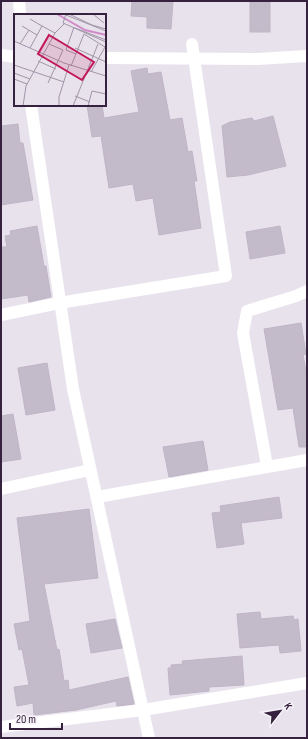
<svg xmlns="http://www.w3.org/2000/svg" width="308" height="739" viewBox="0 0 308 739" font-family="'Sofia Sans Condensed',sans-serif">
<rect width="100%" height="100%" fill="#e8e2ed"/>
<!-- building -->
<g fill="#c4bbca" stroke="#bfb5c6">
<polygon points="132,1 173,1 171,29 147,28 147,17 131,16"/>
<rect x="250" y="1" width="20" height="31"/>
<polygon points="147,68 148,74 161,72 170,120 182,118 188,152 192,151 197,181 194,181 201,228 159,235 153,198 136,201 133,184 109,188 101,136 92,137 87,105 102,105 104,118 139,112 131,71"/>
<polygon points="273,116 286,166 248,175 227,177 222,126 230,122 252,118 254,121"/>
<polygon points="18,124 20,143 23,143 33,200 1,205 1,126"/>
<polygon points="37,226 44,266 46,266 51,297 29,302 28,295 1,299 1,247 7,247 5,236 11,235 10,231"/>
<polygon points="280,226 285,253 250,259 246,232"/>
<polygon points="301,323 306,354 303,355 307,377 307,447 299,447 293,408 278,410 264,329"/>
<polygon points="47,363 55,410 26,415 18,368"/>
<polygon points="13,414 21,459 1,462 1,416"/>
<polygon points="203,441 208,470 169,477 163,447"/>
<polygon points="279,497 282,518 241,523 244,544 217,548 212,513 221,512 220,506"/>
<polygon points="89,509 98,578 44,584 57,650 59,649 64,681 68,680 69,690 128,677 134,704 117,706 116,701 76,710 34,715 33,703 17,706 14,687 29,685 22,649 19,650 14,624 30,621 17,518"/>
<polygon points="260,612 261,619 293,616 294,620 298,619 301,651 280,653 279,645 240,648 237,614"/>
<polygon points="115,619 122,648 91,653 86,624"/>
<polygon points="242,656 244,685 209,687 209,691 170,695 168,668 171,668 171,665 183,664 182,661"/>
</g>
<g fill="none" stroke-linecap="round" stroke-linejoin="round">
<!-- street -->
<g stroke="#fff" stroke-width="12">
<polyline points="19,1 20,15"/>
<polyline points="1,55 15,57"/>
<polyline points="105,58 257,59 307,56"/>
<polyline points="31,105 73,389 149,738"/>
<polyline points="1,315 59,303 226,276 192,44"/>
<polyline points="267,466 243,333 247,311 296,296 307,291"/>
<polyline points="1,489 90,470"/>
<polyline points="97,497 307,460"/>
<polyline points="1,727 143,710 307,683"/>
</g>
</g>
<!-- overview -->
<g transform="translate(14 14)">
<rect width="92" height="92" fill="#e8e2ed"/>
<path fill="none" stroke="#d18bc7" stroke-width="2" d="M43,0L71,16L92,21"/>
<path fill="none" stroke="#a195a7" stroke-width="1" d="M52,0L49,9L92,28M55,0L78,11L92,15M79,0L90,9M52,1L92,17M16,5L28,12L16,34M8,12L23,21M28,12L41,19L51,9M60,13L52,36L62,40M61,14L92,26M70,20L91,33M0,27L50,49L92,62M6,30L15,16M61,34L92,48M24,47L42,55M0,51L50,68M57,52L70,20M77,58L91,33M0,59L16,65M0,65L13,70M34,69L49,36L35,30M61,82L76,88M9,92L12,72L41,19M45,92V83L55,51M59,92L84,30M74,92L78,77L92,80"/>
<path fill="#c2185b" fill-opacity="0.15" stroke="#c2185b" stroke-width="2" d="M35,21L80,48L68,66L24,40Z"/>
<rect width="92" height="92" fill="none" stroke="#36223e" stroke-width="2"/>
</g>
<!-- border -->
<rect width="308" height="739" fill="none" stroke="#36223e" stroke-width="4"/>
<!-- north arrow -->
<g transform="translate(280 711) rotate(59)" stroke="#f6f3f9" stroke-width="3" paint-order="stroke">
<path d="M0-3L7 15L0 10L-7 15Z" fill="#36223e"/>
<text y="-6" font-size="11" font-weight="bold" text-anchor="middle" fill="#36223e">K</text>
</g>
<!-- scale -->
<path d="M10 723v6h52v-6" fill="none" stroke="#36223e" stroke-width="2"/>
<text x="16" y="723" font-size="12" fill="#36223e" stroke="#f6f3f9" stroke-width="3" paint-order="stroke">20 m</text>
</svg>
